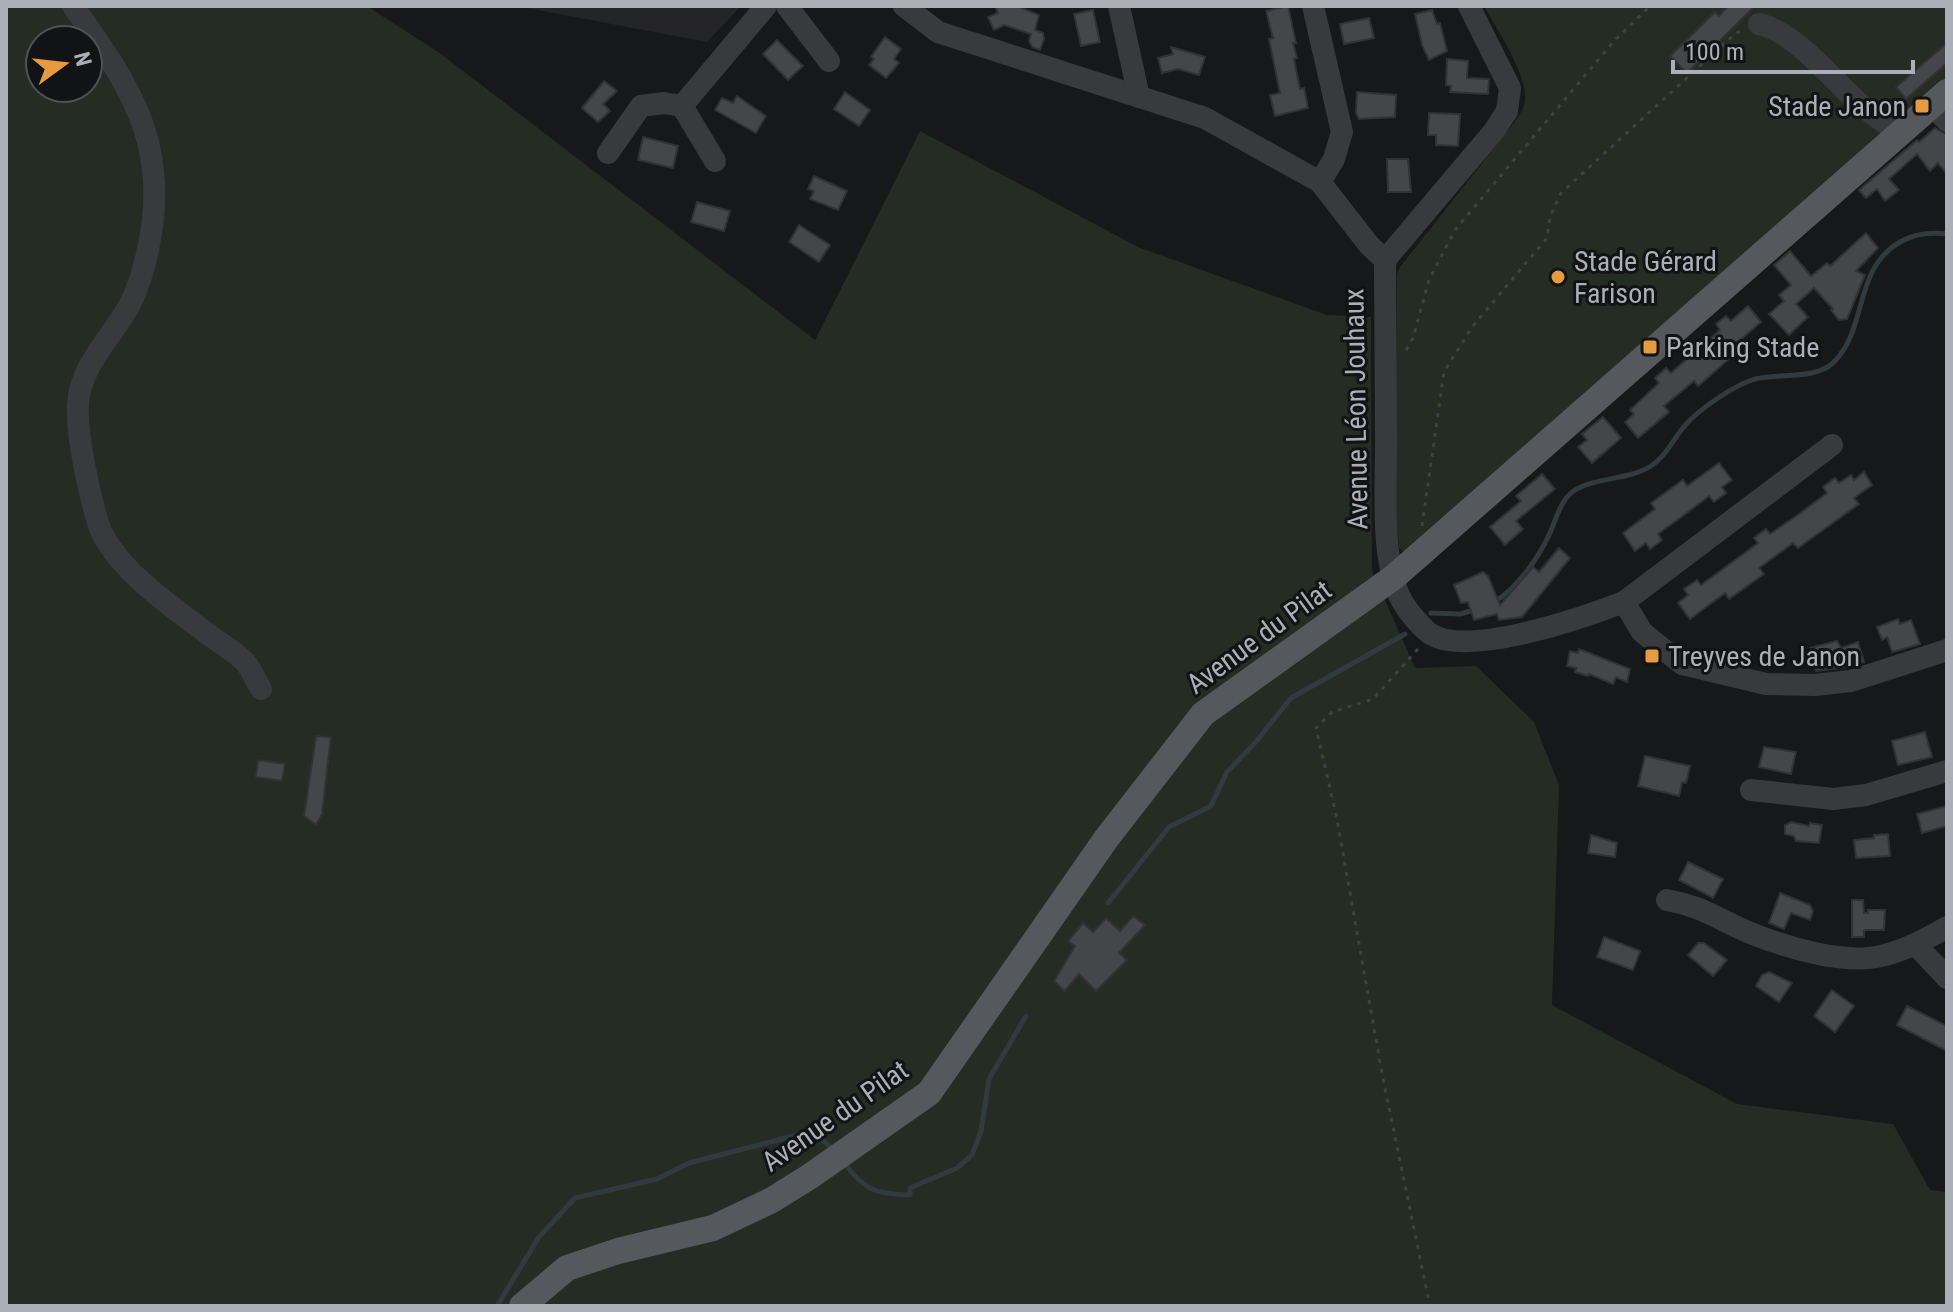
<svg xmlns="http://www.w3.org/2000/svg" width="1953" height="1312" viewBox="0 0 1953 1312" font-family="'Roboto Condensed',sans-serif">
<rect width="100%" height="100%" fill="#171819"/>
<!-- built -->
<polygon fill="#242426" points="516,6 741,6 707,42"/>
<!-- green -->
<g fill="#242c24" fill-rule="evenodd">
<path d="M6,6H367L441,54L815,340L920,131L1138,247L1327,315L1371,317L1372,571L1415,668L1476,666L1534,722L1559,785L1552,1005L1737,1104L1893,1124L1930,1190L1947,1192V1306H6ZM40,40H88V88H40Z"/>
<path d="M1484,6H1947V79L1405,553L1399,548L1395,509L1397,274L1400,267L1513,124C1518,117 1524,109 1525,101C1528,75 1497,30 1484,6Z"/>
</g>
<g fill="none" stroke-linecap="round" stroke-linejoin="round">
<!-- stream -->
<g stroke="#303a3f" stroke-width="5">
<path d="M1494,602C1516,589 1537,560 1548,537C1556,522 1559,500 1575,490C1597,477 1629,480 1651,466C1668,455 1676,433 1690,420C1706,405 1732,387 1752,380C1776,372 1815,381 1834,362C1868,328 1853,269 1900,242C1914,234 1931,232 1947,234"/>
<polyline points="1431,613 1460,614 1477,609"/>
<polyline points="1108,903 1169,827 1211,806 1227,772 1255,743 1291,698 1405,634"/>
<path d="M845,1164C865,1191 877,1194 910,1195V1188L957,1168L972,1155L981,1131L989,1079L1026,1016"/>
<polyline points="497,1306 539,1237 575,1198 657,1179 689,1163 801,1134 823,1140 834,1150"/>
</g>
</g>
<!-- building -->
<g fill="#454649" stroke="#323235" stroke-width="2">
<polygon points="995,6 1017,6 1039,15 1035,30 1043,33 1044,39 1040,50 1032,47 1029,41 1031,34 1004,25 994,30 988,17 998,13"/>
<polygon points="1288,6 1296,43 1293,43 1297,58 1294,59 1300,89 1304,88 1308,108 1275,116 1270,95 1280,93 1269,39 1273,38 1266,11"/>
<polygon points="1728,6 1755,6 1687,73 1670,56 1715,12 1719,16"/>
<polygon points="1093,10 1100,42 1081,46 1074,14"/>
<polygon points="1432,10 1437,24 1440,23 1447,51 1429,60 1422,45 1415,14"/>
<polygon points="1369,18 1374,38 1344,44 1340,24"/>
<polygon points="885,37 901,49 894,59 899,63 886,78 869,65 874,59 871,57"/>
<polygon points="777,40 803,66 788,80 763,54"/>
<polygon points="1947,43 1947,63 1906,99 1896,87"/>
<polygon points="1171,47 1205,57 1199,75 1178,69 1162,73 1158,58 1173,54"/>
<polygon points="1447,59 1468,61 1467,78 1489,79 1488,94 1450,92 1451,86 1446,85"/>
<polygon points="604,81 617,91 603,104 610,111 598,122 582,108"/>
<polygon points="845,92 870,110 859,126 834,109"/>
<polygon points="1357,92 1396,95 1395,117 1359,119 1356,113"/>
<polygon points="737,96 766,116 756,133 715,110 722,98 733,103"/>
<polygon points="1429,113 1460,114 1458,146 1436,145 1436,135 1428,135"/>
<polygon points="1935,128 1947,135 1947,174 1938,163 1930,171 1917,154 1889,179 1899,190 1885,201 1877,189 1866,198 1859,190 1917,140 1919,142"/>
<polygon points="643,137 678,146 673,168 638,160"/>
<polygon points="1387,159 1408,159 1411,192 1388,192"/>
<polygon points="814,176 847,191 838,210 810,199 814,191 808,189"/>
<polygon points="697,202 730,211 724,231 691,222"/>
<polygon points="799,225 830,245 819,262 789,242"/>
<polygon points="1866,233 1878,248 1856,271 1865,275 1847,319 1839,320 1831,310 1833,309 1814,288 1796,304 1808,317 1789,335 1769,314 1784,301 1779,295 1791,285 1774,265 1790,251 1811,276 1827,263 1830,266"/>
<polygon points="1748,306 1761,322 1724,354 1729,359 1698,386 1694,381 1664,406 1669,412 1638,438 1625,422 1634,414 1630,410 1659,383 1655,378 1666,368 1671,373 1720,330 1716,324 1726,316 1731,321"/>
<polygon points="1603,417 1621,438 1592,463 1578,447 1587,440 1582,434"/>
<polygon points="1719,463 1732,480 1722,487 1726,493 1714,502 1709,496 1684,515 1658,534 1662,540 1650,549 1646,543 1635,551 1623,533 1655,509 1651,503 1683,480 1687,486"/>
<polygon points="1864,472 1872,485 1854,498 1859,504 1798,548 1793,543 1759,568 1764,574 1729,599 1725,593 1690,619 1678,603 1688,595 1684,589 1697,580 1701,585 1758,543 1754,538 1766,529 1770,534 1799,514 1827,493 1823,487 1835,478 1839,483 1851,475 1854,480"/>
<polygon points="1542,474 1555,489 1516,521 1523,529 1505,545 1490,527 1521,501 1516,496"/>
<polygon points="1559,548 1570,558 1522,617 1499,620 1497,614 1474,620 1468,602 1461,603 1454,585 1483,572 1488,576 1500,605 1533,567 1539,572"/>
<polygon points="1898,619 1900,624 1911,620 1920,644 1892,652 1887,637 1882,640 1877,627"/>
<polygon points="1837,641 1841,648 1858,642 1864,662 1848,667 1816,671 1810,648"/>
<polygon points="1579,649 1630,669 1627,682 1616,677 1613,684 1589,674 1588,676 1575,672 1576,668 1567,666 1570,651 1578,653"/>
<polygon points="1925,732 1932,757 1898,765 1892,741"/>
<polygon points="316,736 331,737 322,814 316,825 304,816"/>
<polygon points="1764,747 1796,752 1791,774 1759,767"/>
<polygon points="1645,756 1690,766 1686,783 1682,782 1679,796 1638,786"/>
<polygon points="258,760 285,764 282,781 256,777"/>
<polygon points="1947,806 1947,826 1922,833 1917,814"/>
<polygon points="1791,822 1809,826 1810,823 1822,825 1819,843 1796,841 1794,836 1785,834 1785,825"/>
<polygon points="1888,834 1890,856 1856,858 1854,840 1874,838 1874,835"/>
<polygon points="1591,835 1617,843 1615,857 1588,853"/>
<polygon points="1688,862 1723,879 1713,898 1679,880"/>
<polygon points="1780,893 1810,905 1813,911 1810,920 1791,913 1784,929 1769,923"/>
<polygon points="1852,900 1863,900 1864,913 1868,913 1868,910 1885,910 1884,930 1864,930 1864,937 1852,937"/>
<polygon points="1133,916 1145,925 1119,953 1127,960 1096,991 1079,974 1065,991 1054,981 1075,946 1068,941 1083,923 1093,932 1106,918 1120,931"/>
<polygon points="1604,937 1640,951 1633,970 1597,957"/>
<polygon points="1698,943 1704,943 1727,960 1713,976 1688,955"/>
<polygon points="1769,972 1792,983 1779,1002 1756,986 1762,975"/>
<polygon points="1832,990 1854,1006 1835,1032 1814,1016"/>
<polygon points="1907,1006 1947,1026 1947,1051 1897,1025"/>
</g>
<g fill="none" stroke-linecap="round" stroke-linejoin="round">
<!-- path -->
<g stroke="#3f4145" stroke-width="3" stroke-dasharray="4 6" stroke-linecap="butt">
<polyline points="1406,350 1413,338 1429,280 1455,230 1614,41 1650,6"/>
<polyline points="1422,526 1444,372 1472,327 1547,238 1550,217 1561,193 1736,33 1742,31"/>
<polyline points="1418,649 1373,699 1332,712 1316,728 1336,814 1383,1079 1430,1306"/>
</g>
<!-- minor -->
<g stroke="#393a3e" stroke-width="22">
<path d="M73,6C128,83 168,140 150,239C146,261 141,282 131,302C114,336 80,364 78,404C76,435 89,492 98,523C112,567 176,610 212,637C223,645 237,653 246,663C252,671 256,681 261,689"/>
<polyline points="787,6 829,61"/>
<polyline points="904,6 938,32 1205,118 1320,182 1369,245 1385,260"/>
<polyline points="1119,6 1139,97"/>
<polyline points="1313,6 1342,132 1334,159 1320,182"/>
<path d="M1469,6L1510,88L1507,111L1494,131L1385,260C1385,321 1386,382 1386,444C1386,487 1381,555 1399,595C1404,607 1419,625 1429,633C1466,659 1585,617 1624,602L1642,632L1682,664L1766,684L1815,685L1851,681L1947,650"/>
<path d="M1759,24C1795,32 1832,79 1860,104C1873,115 1887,124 1900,134"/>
<polyline points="1932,105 1947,121"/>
<polyline points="682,106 715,161"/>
<polyline points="608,153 641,106 664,103 682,106 766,6"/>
<polyline points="1624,602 1832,445"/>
<polyline points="1751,790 1833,799 1866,795 1947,771"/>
<path d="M1667,900C1702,906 1721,921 1753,934C1788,948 1848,966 1885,955C1908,949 1927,939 1947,927"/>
<polyline points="1916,945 1947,978"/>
</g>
<!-- major -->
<polyline stroke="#55585d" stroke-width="26" points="522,1306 567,1268 618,1251 713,1228 772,1200 809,1177 929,1093 1106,839 1203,714 1394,577 1947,92"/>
</g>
<!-- markers -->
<g fill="#e69a42" stroke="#121314" stroke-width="3">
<rect x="1914" y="98" width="16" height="16" rx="4"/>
<circle cx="1558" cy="277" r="8"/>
<rect x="1642" y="339" width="16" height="16" rx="4"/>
<rect x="1644" y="648" width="16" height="16" rx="4"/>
</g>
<g text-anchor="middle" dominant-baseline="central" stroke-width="6" stroke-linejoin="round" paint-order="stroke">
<!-- poi labels -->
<g font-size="28" fill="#abb0b8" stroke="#121314" text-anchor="start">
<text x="1906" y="106" text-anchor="end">Stade Janon</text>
<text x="1574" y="261">Stade Gérard<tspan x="1574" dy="32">Farison</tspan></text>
<text x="1666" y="347">Parking Stade</text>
<text x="1668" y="656">Treyves de Janon</text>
</g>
<!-- street labels -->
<g font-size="28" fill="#abb0b8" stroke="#121314">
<text transform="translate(1356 409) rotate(-91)">Avenue Léon Jouhaux</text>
<text transform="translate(1259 637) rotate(-36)">Avenue du Pilat</text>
<text transform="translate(835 1116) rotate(-35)">Avenue du Pilat</text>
</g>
</g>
<!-- border -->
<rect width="1953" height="1312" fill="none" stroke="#abb0b8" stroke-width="16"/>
<!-- north arrow -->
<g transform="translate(64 64) rotate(75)"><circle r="38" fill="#121314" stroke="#4f5256" stroke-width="2"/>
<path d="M0-6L14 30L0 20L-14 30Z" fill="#e69a42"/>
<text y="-12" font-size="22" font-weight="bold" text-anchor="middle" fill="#abb0b8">N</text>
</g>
<!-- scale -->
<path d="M1673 60v12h240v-12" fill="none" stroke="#abb0b8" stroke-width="4"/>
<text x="1685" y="60" font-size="24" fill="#abb0b8" stroke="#121314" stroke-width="6" paint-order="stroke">100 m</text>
</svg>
